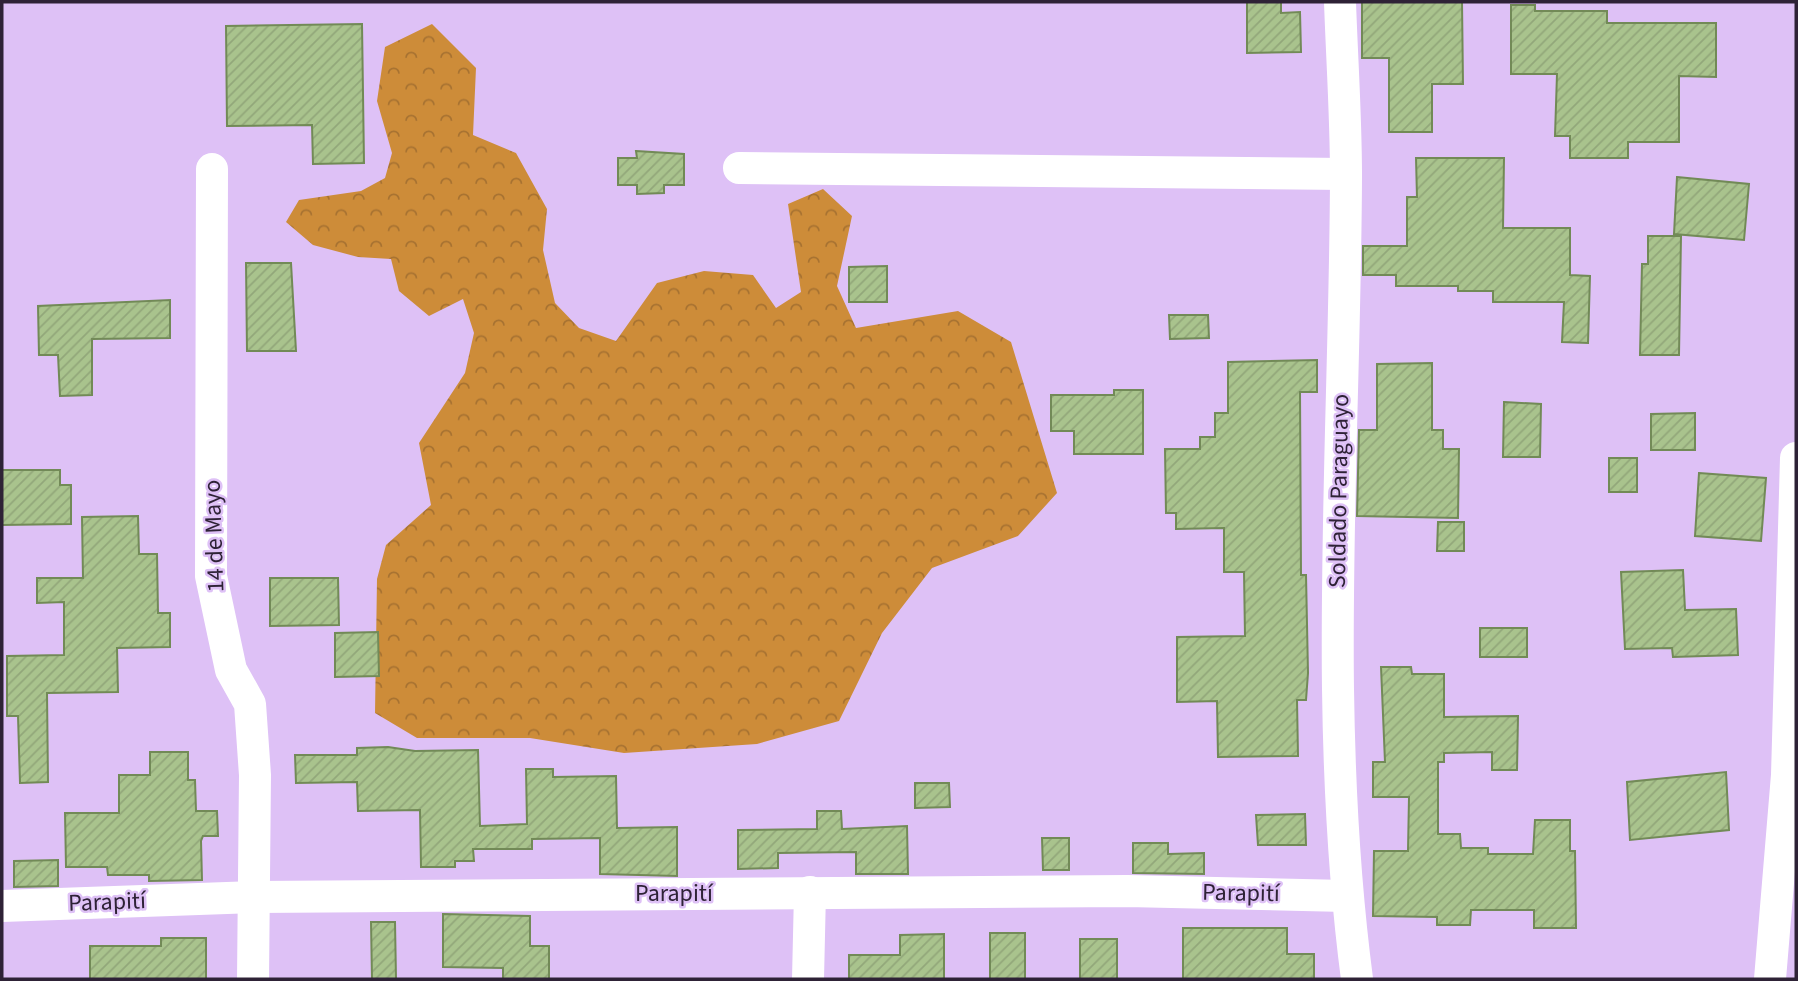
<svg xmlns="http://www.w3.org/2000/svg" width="1798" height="981" viewBox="0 0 1798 981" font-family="'Source Sans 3',sans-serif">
<defs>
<pattern id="forest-crowns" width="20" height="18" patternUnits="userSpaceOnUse" patternTransform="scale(1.75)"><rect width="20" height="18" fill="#cd8c39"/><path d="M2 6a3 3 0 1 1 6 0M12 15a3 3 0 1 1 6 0" fill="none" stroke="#a77231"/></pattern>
<pattern id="building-hatch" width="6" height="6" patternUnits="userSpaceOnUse" patternTransform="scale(1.75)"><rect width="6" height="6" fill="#a9c38d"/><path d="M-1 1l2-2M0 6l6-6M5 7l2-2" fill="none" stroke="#92a77a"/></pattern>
</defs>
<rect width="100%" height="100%" fill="#dec1f6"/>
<!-- forest -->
<polygon fill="url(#forest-crowns)" points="432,24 476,68 473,135 516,153 547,209 543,250 555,303 579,328 616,341 657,283 704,271 753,275 776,308 801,292 788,204 823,189 852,216 837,286 856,328 958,311 1011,342 1057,493 1018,536 932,568 882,633 839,721 757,744 624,753 530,738 417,738 375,713 377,579 386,545 431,505 419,443 465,373 474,333 463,299 429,316 399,291 391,259 358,257 313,245 286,222 299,200 361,191 385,178 392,153 377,101 385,47"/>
<!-- building -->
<g fill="url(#building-hatch)" stroke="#728a57" stroke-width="2">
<polygon points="1247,2 1281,2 1281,13 1300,12 1301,52 1247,53"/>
<polygon points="1362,2 1462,2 1463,84 1432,84 1432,132 1389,132 1389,58 1362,58"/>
<polygon points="1511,5 1535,5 1535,11 1607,11 1607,23 1716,23 1716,77 1679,76 1679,142 1628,142 1628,158 1570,158 1570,136 1555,136 1557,74 1511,74"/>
<polygon points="362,24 364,163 313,164 312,125 227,126 226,26"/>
<polygon points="636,151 684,154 684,185 664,185 664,193 637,194 637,185 618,185 618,158 637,158"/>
<polygon points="1416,158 1504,158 1503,228 1570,228 1570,275 1590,276 1588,343 1562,342 1564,302 1493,302 1493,291 1458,291 1458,286 1396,286 1396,275 1363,275 1363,246 1407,246 1407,197 1417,197"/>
<polygon points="1677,177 1749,184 1744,240 1674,234"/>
<polygon points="1648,236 1681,236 1679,355 1640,355 1642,264 1648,264"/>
<polygon points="246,263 291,263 296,351 247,351"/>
<polygon points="887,266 887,302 849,302 849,267"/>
<polygon points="170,300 170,338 92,339 92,395 60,396 58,355 39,355 38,306"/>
<polygon points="1169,315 1208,315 1209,338 1170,339"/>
<polygon points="1317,360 1317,392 1300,392 1301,575 1306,575 1308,673 1306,700 1297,700 1298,756 1218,757 1217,701 1177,702 1177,637 1245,636 1244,572 1224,572 1224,528 1176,529 1176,513 1166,513 1165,449 1200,449 1200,437 1215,437 1215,413 1228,413 1228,362"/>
<polygon points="1432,363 1432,430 1443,430 1443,449 1459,449 1458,518 1357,516 1359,430 1377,430 1377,364"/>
<polygon points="1114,390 1143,390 1143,454 1074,454 1074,431 1051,431 1051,395 1114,395"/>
<polygon points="1504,402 1541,404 1540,457 1503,457"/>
<polygon points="1695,413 1695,450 1651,450 1651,414"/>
<rect x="1609" y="458" width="28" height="34"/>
<polygon points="2,470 60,470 60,485 71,485 71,524 2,525"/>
<polygon points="1699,473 1766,478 1761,541 1695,536"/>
<polygon points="138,516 139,554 157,554 158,613 170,613 170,647 117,648 118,692 47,693 48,782 20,783 18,716 7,716 7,656 64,655 64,602 37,603 37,578 83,578 82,517"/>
<polygon points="1438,522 1464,522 1464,551 1437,551"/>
<polygon points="1683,570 1685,610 1736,609 1738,655 1673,657 1672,648 1625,649 1621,572"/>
<polygon points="270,578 338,578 339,625 270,626"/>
<rect x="1480" y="628" width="47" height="29"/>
<polygon points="378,632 379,676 335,677 335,633"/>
<polygon points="1381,667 1411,667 1412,674 1444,674 1444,717 1518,716 1517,770 1492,770 1492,752 1444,753 1444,762 1438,762 1438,834 1460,834 1461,848 1488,848 1488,854 1533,854 1535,820 1570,820 1570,851 1575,851 1576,928 1534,928 1534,910 1471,910 1470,925 1437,925 1437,917 1373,916 1374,851 1408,851 1409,797 1373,797 1373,762 1385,762"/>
<polygon points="388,747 415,751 478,750 480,826 527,824 526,769 553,769 553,777 616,776 617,828 677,827 677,876 600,874 600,838 532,839 532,849 473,849 474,861 455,861 455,867 421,867 420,810 358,811 357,782 296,783 295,755 357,755 357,748"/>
<polygon points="150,752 188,752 188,780 195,780 196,811 217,811 218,836 203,836 201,841 202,880 149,881 149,875 108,875 107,867 66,867 65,813 119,813 119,775 150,775"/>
<polygon points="1726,772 1729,830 1630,840 1627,782"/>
<polygon points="915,783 949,783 950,807 915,808"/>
<polygon points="817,811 841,811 842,829 907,826 908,874 856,874 856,852 778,853 778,868 738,869 738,830 817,829"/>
<polygon points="1305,814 1306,845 1258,845 1256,815"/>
<polygon points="1042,838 1069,838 1069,870 1043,870"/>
<polygon points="1133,843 1168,843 1168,854 1204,853 1204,874 1133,873"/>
<polygon points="58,860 58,886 14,887 14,861"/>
<polygon points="443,914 530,916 530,946 549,946 549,979 503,979 503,968 443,967"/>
<polygon points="371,922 395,922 396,979 372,979"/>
<polygon points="1183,928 1287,928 1287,954 1314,954 1314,979 1183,979"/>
<rect x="990" y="933" width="35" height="46"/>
<polygon points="944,934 944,979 849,979 849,955 900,955 900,935"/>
<polygon points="161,938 206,938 206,979 90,979 90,946 161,946"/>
<rect x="1080" y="939" width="37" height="40"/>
</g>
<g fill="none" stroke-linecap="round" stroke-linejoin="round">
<!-- minor -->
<g stroke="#fff" stroke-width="32">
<path d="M1340,2C1342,60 1346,118 1346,176C1345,444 1322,712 1357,979"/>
<polyline points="739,168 1346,174"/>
<polyline points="212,169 211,576 231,670 250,704 255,775 253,979"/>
<polyline points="2,906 255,897 1127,891 1346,896"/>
<polyline points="808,979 810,892"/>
<polyline points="1770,979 1787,775 1796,458"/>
</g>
</g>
<g text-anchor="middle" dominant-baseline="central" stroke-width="5" stroke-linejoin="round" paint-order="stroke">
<!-- street labels -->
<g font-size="24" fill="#2e2236" stroke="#dec1f6">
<text transform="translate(1339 491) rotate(-89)">Soldado Paraguayo</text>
<text transform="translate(214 536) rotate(-92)">14 de Mayo</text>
<text x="674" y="893">Parapití</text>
<text transform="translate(1241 893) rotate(1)">Parapití</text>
<text transform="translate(107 902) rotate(-2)">Parapití</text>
</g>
</g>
<!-- border -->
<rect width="1798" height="981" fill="none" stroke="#2e2236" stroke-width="7"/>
</svg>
